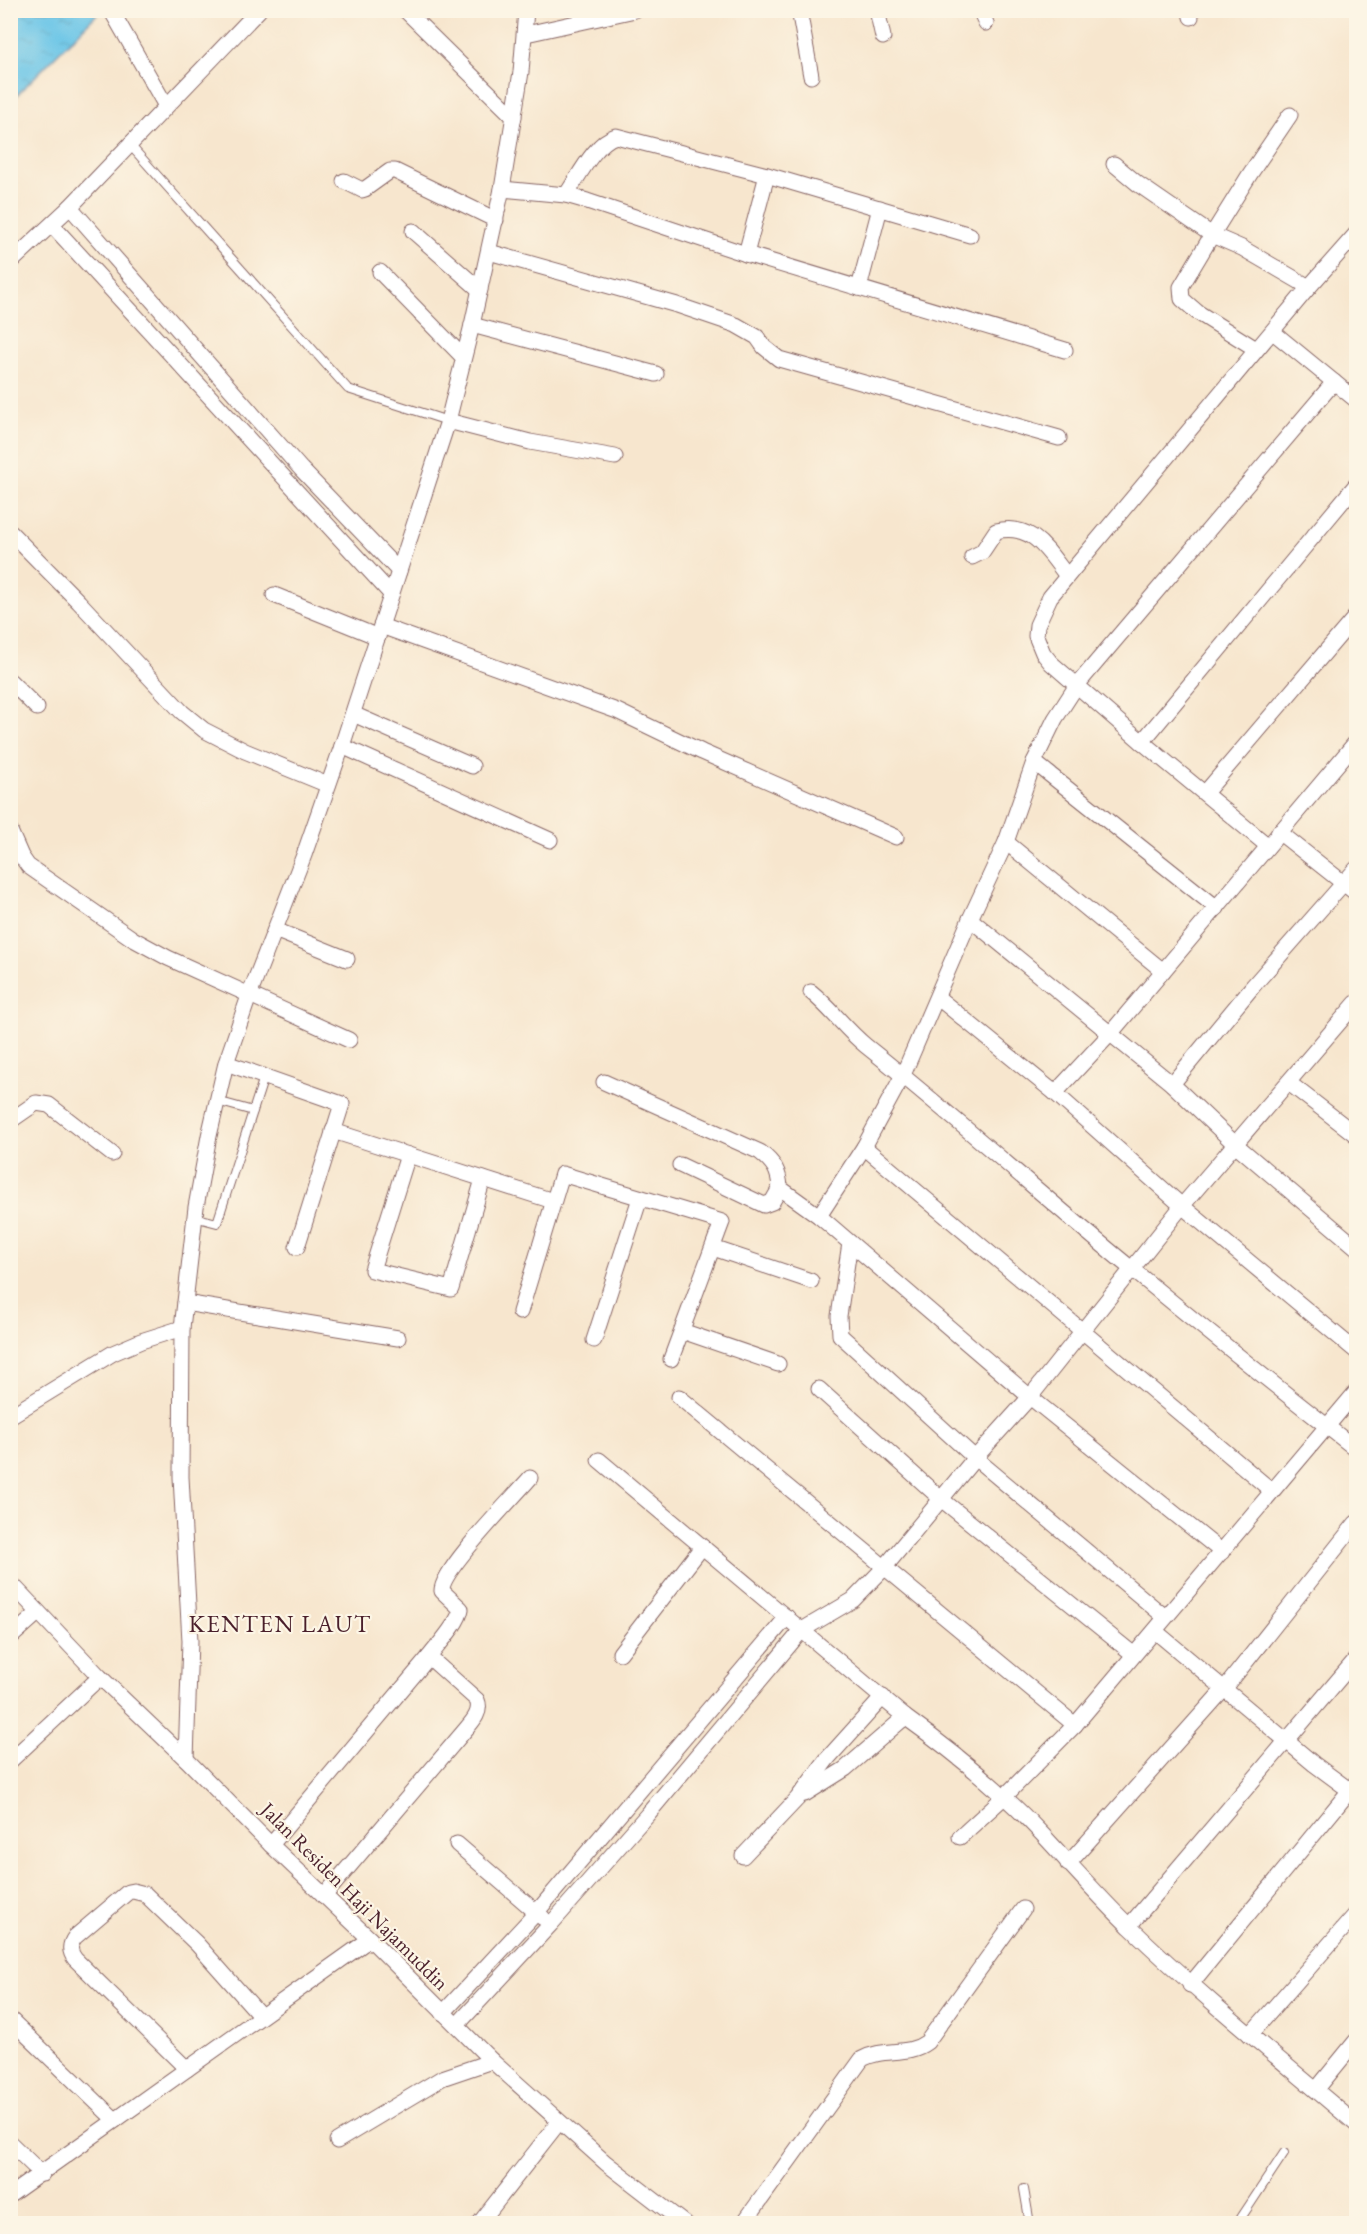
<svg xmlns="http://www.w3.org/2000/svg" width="1367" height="2234" viewBox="0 0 1367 2234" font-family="'EB Garamond',serif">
<defs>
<pattern id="water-ripples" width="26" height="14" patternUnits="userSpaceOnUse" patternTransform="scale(1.5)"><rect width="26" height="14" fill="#69c5e7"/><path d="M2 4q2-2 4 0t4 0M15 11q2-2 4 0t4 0" fill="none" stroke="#5da9c6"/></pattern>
</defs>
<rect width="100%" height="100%" fill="#fcf5e5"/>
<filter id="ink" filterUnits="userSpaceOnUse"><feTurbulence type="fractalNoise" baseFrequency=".0167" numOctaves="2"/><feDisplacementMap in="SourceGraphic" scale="12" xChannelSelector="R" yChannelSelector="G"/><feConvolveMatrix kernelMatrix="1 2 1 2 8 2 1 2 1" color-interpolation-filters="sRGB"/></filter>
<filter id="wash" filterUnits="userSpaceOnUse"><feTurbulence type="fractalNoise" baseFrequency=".008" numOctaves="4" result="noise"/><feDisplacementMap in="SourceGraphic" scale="24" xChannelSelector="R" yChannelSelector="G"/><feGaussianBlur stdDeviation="1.35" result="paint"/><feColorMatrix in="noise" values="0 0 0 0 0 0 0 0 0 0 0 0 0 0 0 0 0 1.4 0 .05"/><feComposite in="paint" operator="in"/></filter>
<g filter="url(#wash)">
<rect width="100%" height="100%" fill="#f7e6ce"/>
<!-- water -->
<polygon fill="url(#water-ripples)" stroke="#5a7289" stroke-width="1.5" points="11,10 100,11 11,101 10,11"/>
</g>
<g filter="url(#ink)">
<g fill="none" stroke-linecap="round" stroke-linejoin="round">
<!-- service casing -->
<g stroke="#876564" stroke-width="10">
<g id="service">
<polyline points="130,145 348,389 448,421"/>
<polyline points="217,1101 253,1111"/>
<polyline points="194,1217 217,1223 264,1077"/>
<polyline points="1024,2189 1030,2224"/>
<polyline points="1237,2224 1284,2153"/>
</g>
</g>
<!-- minor casing -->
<g stroke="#876564" stroke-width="17">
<g id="minor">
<polyline points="111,10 166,106"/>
<polyline points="405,10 514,117"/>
<polyline points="799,10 811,76"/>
<polyline points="877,10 883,37"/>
<polyline points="980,10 986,23"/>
<polyline points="1190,10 1191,17"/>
<polyline points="526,34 635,10"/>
<polyline points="1114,164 1138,184 1212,235 1181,287 1182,299 1197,312 1256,349"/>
<polyline points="344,181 362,190 365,189 390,171 395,171 496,220"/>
<polyline points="502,189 566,195 587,201 746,254 1065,350"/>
<path d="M566,195C578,178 595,142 616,136L767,175"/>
<polyline points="70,207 301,469 399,571"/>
<polyline points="52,225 391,594"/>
<polyline points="413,231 480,290"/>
<polyline points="489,252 677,305 736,325 757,337 764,347 779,359 1059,438"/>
<polyline points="746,254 767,175 970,235"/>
<polyline points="10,263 70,207 259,10"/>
<polyline points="380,272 463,357"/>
<polyline points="1309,287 1356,234"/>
<polyline points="859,288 880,208"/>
<polyline points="472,325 656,374"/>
<polyline points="1273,332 1356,400"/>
<polyline points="448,421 530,442 615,457"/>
<polyline points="10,532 79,602 182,712 204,730 245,751 328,785"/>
<path d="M972,557L982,552L996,531C1033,522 1048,552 1067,576"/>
<polyline points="274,595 378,637"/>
<polyline points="381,626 617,711 702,752 896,837"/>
<polyline points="10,681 37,708"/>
<polyline points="353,714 472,766"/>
<polyline points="1142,742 1356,485"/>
<polyline points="342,746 550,840"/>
<polyline points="1034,762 1217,908"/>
<polyline points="1205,793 1356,616"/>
<polyline points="10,831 21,856 28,866 133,939 168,958 349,1040"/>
<polyline points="1279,832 1356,893"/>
<polyline points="1006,842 1163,971"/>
<polyline points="1268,846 1142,742 1051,663 1043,653 1036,636 1037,625 1050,597 1309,287 1242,248 1212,235 1250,174 1290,115"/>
<polyline points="970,919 1172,1084 1235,1144 1356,1247"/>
<polyline points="275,930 347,959"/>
<path d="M811,992C831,1008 845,1029 866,1046C957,1118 1043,1197 1133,1270C1207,1331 1281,1391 1356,1449"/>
<polyline points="937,997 1055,1093 1182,1206 1356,1351"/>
<polyline points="226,1063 342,1104 297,1247"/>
<path d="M604,1082L760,1152C774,1163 779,1171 780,1188L819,1216L1030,1397L1222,1552"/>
<polyline points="1289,1083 1356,1135"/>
<polyline points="1172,1084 1253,986 1356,869"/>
<polyline points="1055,1093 1110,1034 1356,742"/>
<polyline points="10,1121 36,1103 49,1105 112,1154"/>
<polyline points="333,1131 553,1201"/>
<polyline points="864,1147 1272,1491"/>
<polyline points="408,1155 372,1270 451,1289 483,1179"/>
<polyline points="680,1165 764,1205 772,1202 780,1188"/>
<polyline points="819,1216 864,1147 903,1075 970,919 1006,842 1034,762 1055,719 1077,685 1334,382"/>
<polyline points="850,1243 839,1316 840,1335 975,1458 1165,1617"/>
<polyline points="713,1248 811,1281"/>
<polyline points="185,1303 398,1338"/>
<polyline points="520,1312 562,1174 722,1222 671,1359"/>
<polyline points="682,1331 778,1364"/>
<polyline points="594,1340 640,1198"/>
<polyline points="819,1389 941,1499 1133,1654"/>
<polyline points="679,1397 1075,1725"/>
<polyline points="10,1416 113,1353 141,1341 182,1328"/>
<path d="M599,1460L905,1717C954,1752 1002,1791 1043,1835C1072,1866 1100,1898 1130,1927C1202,1997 1280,2059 1356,2124"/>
<polyline points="10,1582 100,1677 186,1759 271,1845 370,1939 492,2061 606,2163 685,2224"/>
<polyline points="1155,1631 1314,1764 1356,1795"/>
<polyline points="10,1638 38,1613"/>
<polyline points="620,1653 702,1547"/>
<polyline points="186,1759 190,1641 181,1477 182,1328 196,1207 209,1136 226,1063 249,996 304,855 342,746 448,421 472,325 502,189 521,72 526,10"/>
<polyline points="10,1761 100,1677"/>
<polyline points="805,1794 845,1769 905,1717"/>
<polyline points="960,1837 1004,1797 1075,1725 1356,1392"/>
<polyline points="457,1844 543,1918"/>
<path d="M271,1845L429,1657C438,1645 459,1623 461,1609L442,1591C440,1571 514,1497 530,1478"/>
<polyline points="743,1856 797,1799 828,1758 883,1697"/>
<polyline points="1068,1864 1225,1688 1356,1523"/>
<path d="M324,1896L466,1729C473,1721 482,1711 477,1700L429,1657"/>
<polyline points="1129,1926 1356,1659"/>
<polyline points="1190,1985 1356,1783"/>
<polyline points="443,2013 536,1913 787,1617"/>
<polyline points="10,2019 115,2120"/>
<polyline points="457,2025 551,1924 647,1815 802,1630 853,1600 884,1568 975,1458 1030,1397 1182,1206 1356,1003"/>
<polyline points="1250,2035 1356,1914"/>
<path d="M187,2069L75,1959C69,1951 69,1945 75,1937L128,1892L133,1891L145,1894L197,1944L261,2016"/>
<polyline points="1316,2090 1356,2041"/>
<polyline points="337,2141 442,2078 492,2061"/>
<polyline points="10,2143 42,2174"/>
<polyline points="10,2195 370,1939"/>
<polyline points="479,2224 559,2122"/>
<path d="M743,2224L862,2059C884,2047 907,2057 927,2042L1023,1909"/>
</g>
</g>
<!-- service -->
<use href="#service" stroke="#fff" stroke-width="8"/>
<!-- minor -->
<use href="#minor" stroke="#fff" stroke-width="15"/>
</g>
</g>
<g text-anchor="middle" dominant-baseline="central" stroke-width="4.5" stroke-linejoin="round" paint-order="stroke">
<!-- street labels -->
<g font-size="21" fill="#4a1f2b" stroke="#fcf5e5">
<text transform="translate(355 1896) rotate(45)">Jalan Residen Haji Najamuddin</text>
</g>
<!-- quarter labels -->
<g font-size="24" letter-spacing="1.5" fill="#4a1f2b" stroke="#fcf5e5">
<text x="280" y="1623">KENTEN LAUT</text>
</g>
</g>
<!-- margin -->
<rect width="1367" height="2234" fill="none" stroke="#fcf5e5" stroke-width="36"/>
</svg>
